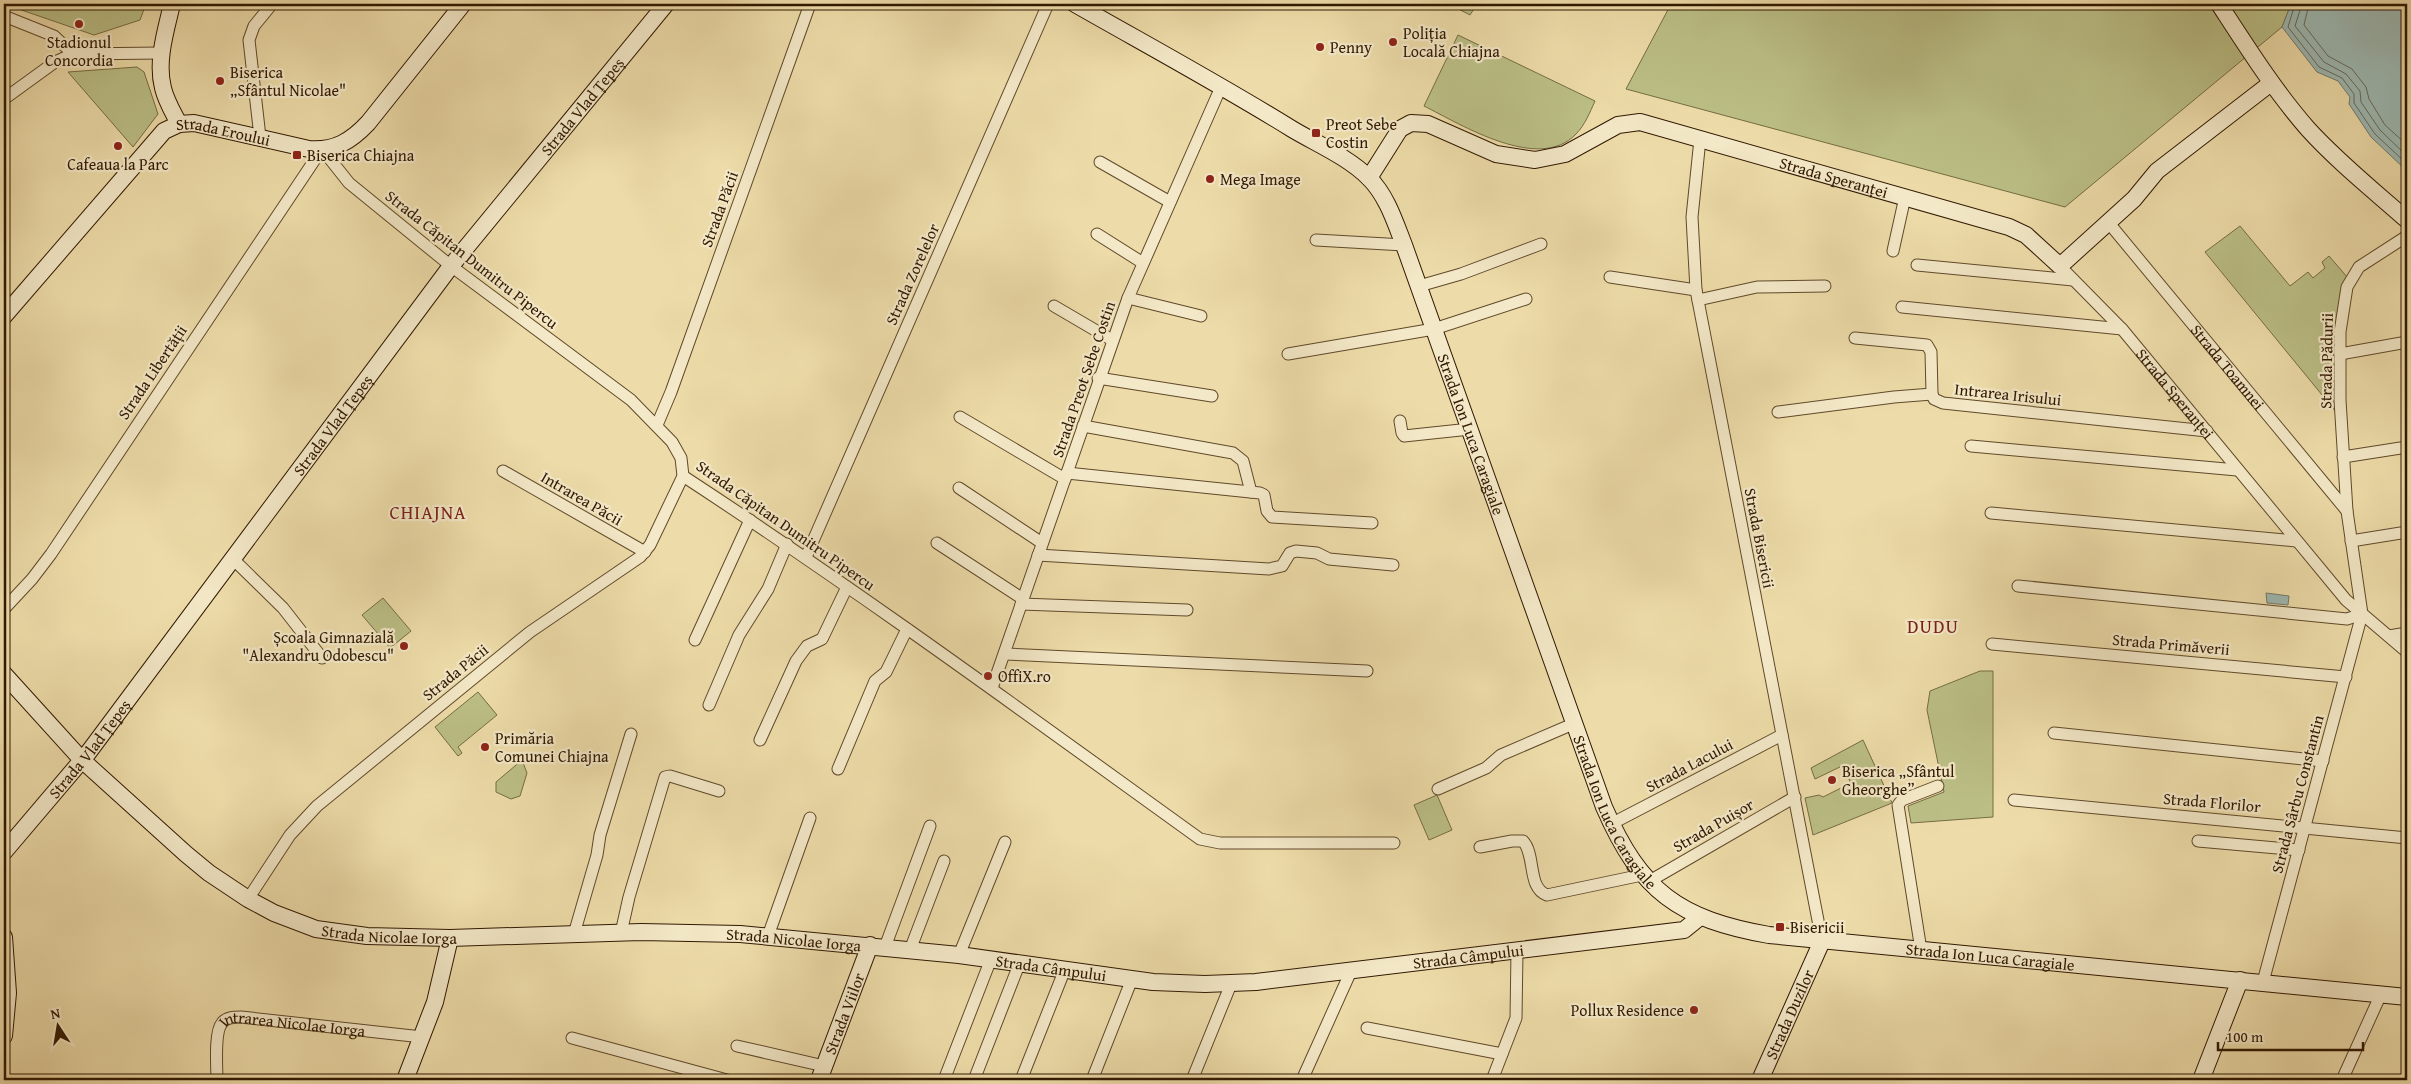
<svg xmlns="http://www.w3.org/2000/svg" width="2411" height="1084" viewBox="0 0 2411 1084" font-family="'Gentium Book Plus',serif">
<rect width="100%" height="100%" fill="#eddca9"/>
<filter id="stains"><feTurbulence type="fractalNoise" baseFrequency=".004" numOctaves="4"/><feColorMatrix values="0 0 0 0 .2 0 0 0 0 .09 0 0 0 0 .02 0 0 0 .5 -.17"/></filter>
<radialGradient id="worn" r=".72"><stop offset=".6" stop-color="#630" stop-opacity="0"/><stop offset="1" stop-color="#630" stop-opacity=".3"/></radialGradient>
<!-- green -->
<g fill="#bbbf86" stroke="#766c43">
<polygon points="4,4 146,4 140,20 94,35"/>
<polygon points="1449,4 1477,4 1470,15"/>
<polygon points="1671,4 2291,4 2282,27 2065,207 1626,89"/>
<path d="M1458,35L1595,101C1590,112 1585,125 1576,134C1539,173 1462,125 1424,106Z"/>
<polygon points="137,67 144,72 158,114 133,147 68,72"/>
<polygon points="2240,226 2290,286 2308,272 2313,278 2325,268 2322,262 2329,256 2348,278 2336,412 2205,252"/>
<polygon points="383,598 411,631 390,648 362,615"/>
<polygon points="1980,671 1993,671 1993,817 1911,823 1908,806 1944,792 1927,710 1930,691"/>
<polygon points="478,692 497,715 458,747 462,753 458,756 435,727"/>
<polygon points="1863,740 1892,803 1813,835 1805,798 1819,795 1823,797 1851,783 1842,766 1815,779 1811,768"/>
<polygon points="522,760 527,773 520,796 511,799 496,792 496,782"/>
<polygon points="1437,795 1452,830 1429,840 1414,805"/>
</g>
<!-- water -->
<g fill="#9db9b3" stroke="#72796b">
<polygon points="2291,4 2407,4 2407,171 2371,137 2349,104 2350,97 2338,81 2317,72 2282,27"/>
<polygon points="2266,593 2289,596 2288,605 2267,603"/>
</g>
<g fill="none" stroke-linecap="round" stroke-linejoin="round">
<!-- shore -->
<g stroke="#67685a" stroke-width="1">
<polyline points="2295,4 2288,27 2319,67 2342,78 2354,94 2354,103 2375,134 2407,164"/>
<polyline points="2302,4 2295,26 2324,62 2346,74 2360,91 2361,102 2380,130 2407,156"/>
<polyline points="2309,4 2304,25 2328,56 2352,69 2366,87 2369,99 2385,125 2407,145"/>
</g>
<!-- street casing -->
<g stroke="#60492a" stroke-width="13">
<g id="street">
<polyline points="4,16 54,36 73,54"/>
<polyline points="4,99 55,62 73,54 162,53"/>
<polyline points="260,137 249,40 254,26 272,4"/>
<polyline points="1700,139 1692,217 1696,290 1822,941"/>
<polyline points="1100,162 1170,202"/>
<path id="s1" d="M2108,222L2347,511"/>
<polyline points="1097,234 1143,263"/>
<polyline points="1316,240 1404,245"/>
<polyline points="1893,251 1905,197"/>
<polyline points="1917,265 2073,280"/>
<path id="s2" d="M2060,266L2122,329L2346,600L2407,652"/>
<polyline points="1610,277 1696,290"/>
<polyline points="1419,286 1461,274 1541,244"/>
<polyline points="1128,298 1201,316"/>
<polyline points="1698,300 1757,287 1825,286"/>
<polyline points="1054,306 1112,340"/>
<polyline points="1902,307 2122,329"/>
<polyline points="1855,338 1927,345 1931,352 1932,394 1934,399 1943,403 2207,431"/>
<polyline points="1288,354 1434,329 1526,299"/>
<polyline points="2340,354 2407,342"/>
<polyline points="1098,378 1212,396"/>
<polyline points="1778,412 1894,397 1932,394"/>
<polyline points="960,417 1065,479"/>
<polyline points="1400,421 1402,433 1404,436 1470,429"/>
<polyline points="657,425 671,392 810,4"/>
<polyline points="1083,426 1233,453 1243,461 1251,492"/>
<polyline points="1971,446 2237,470"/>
<polyline points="2343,457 2407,447"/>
<polyline points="503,471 645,552"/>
<polyline points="1067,473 1260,493 1264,495 1267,511 1272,517 1372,523"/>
<path d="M683,476C859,591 1029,716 1200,839L1220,843H1394"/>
<polyline points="959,488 1042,543"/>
<polyline points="1991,513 2296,541"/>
<polyline points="2351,541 2407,532"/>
<polyline points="937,543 1023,599"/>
<polyline points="1038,555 1269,569 1282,566 1290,553 1296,551 1317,553 1329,559 1393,565"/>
<polyline points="806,557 1048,4"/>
<polyline points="233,559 283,608 322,658"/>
<polyline points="2018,586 2347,619 2362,614"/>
<polyline points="1021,604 1187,610"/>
<polyline points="4,609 32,579 51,554 322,149 349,183 451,266 631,400 672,442 681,458 683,476 650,545 640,557 530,632 317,806 290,835 248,899"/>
<polyline points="2389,636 2407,633"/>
<polyline points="695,640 750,520"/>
<polyline points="1992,644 2346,677"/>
<polyline points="1005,654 1367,671"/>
<polyline points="992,688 1128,298 1221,87"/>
<polyline points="709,705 739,635 768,589 787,544"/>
<polyline points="2054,733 2323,761"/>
<polyline points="760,740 796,661 807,646 822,639 847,587"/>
<polyline points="838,769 875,681 886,672 907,629"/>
<polyline points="1438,789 1486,768 1501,755 1573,724"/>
<polyline points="2014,800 2407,838"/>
<polyline points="1611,824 1782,735"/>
<polyline points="2198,841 2299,850"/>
<path d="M1480,847L1512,841H1523C1536,855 1527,888 1547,895L1642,875"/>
<polyline points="1648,882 1795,797"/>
<polyline points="621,933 629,897 665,777 670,776 719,791"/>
<polyline points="574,934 597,855 600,835 631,734"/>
<polyline points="768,936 810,818"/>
<polyline points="885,947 930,826"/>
<polyline points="910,950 944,861"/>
<polyline points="1921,950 1898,805 1902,800 1938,786"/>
<polyline points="959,955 1005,842"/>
<polyline points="2263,982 2362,614 2347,511 2340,400 2340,332 2347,287 2359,267 2407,236"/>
<polyline points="1367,1028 1502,1054"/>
<polyline points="572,1038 727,1080"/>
<polyline points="737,1046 824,1066"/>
<path id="s3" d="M217,1080C217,1068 214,1032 222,1023C226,1017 234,1017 241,1017L422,1037"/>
<polyline points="944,1080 991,959"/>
<polyline points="974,1080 1020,962"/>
<polyline points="1021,1080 1065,969"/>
<polyline points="1092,1080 1132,979"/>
<polyline points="1192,1080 1231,984"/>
<polyline points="1302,1080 1351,971"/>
<polyline points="1492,1080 1516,1018 1517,951"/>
<polyline points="2342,1080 2381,994"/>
</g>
</g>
<!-- secondary casing -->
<g stroke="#311800" stroke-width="18">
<g id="secondary">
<path d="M172,4C166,30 156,61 163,88C166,101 173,112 179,124"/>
<path id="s4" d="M1075,4C1147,45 1221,85 1292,129C1317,144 1348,157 1369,178C1387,196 1395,222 1404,245L1604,807C1641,892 1679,919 1769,935L2407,997"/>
<path d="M2219,4C2247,47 2274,90 2308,129C2338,162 2373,190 2407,220"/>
<path id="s5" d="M1369,178L1400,129L1411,123L1428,124L1496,154L1535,160L1565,154L1618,125L1640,122L2009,227L2026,235L2060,266L2134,199L2157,171L2271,83"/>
<path id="s6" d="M4,316L164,131L179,124L194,123L309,149C335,151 351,141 368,123L463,4"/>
<path id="s7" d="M4,674L82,760L186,854L209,873L248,899L274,913L316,929L367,936L450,938L641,932L740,934L959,955L1153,982L1205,984L1256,982L1684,930L1700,917"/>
<path id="s8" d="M4,852L88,753L451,266L666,4"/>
<polyline points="4,937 8,993 4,1036"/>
<polyline points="405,1080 435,1002 450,938"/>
<path id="s9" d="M819,1080L870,945"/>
<path id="s10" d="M1760,1080L1822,941"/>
<polyline points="2201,1080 2240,980"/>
</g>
</g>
<!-- street -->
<use href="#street" stroke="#f3e8c7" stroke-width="11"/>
<!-- secondary -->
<use href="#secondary" stroke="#f3e8c7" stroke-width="16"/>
</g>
<!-- markers -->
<g fill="#8f2418" stroke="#f3e8c7" stroke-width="2">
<circle cx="79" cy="24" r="5"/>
<circle cx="1393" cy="42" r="5"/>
<circle cx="1320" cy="47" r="5"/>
<circle cx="220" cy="81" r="5"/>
<rect x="1311" y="128" width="10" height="10" rx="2.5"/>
<circle cx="118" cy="146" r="5"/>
<rect x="292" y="150" width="10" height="10" rx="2.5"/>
<circle cx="1210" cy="179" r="5"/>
<circle cx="404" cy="646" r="5"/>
<circle cx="988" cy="676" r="5"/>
<circle cx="485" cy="747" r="5"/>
<circle cx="1832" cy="780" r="5"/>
<rect x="1775" y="922" width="10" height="10" rx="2.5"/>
<circle cx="1694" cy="1010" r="5"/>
</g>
<g text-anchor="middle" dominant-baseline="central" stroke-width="4.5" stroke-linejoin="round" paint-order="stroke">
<!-- poi labels -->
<g font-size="16" fill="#311800" stroke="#f3e8c7" text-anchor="start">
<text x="1403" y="33">Poliția<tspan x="1403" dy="18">Locală Chiajna</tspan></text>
<text x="79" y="42" text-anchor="middle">Stadionul<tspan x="79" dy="18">Concordia</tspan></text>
<text x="1330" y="47">Penny</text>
<text x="230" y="72">Biserica<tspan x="230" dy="18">„Sfântul Nicolae"</tspan></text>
<text x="1326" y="124">Preot Sebe<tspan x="1326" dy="18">Costin</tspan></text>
<text x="307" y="155">Biserica Chiajna</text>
<text x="118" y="164" text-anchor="middle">Cafeaua la Parc</text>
<text x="1220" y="179">Mega Image</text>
<text x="394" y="637" text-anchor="end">Școala Gimnazială<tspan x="394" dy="18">"Alexandru Odobescu"</tspan></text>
<text x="998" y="676">OffiX.ro</text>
<text x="495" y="738">Primăria<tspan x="495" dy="18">Comunei Chiajna</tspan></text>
<text x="1842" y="771">Biserica „Sfântul<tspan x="1842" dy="18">Gheorghe”</tspan></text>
<text x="1790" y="927">Bisericii</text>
<text x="1684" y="1010" text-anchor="end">Pollux Residence</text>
</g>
<!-- street labels -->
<g font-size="16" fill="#311800" stroke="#f3e8c7">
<text stroke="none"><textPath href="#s8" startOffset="944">Strada Vlad Țepeș</textPath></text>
<text stroke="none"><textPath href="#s6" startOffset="306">Strada Eroului</textPath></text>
<text stroke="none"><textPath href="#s5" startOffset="516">Strada Speranței</textPath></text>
<text transform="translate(719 209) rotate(-70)">Strada Păcii</text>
<text transform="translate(472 259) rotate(38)">Strada Căpitan Dumitru Pipercu</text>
<text transform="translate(912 274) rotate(-66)">Strada Zorelelor</text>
<text transform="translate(2326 361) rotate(-89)">Strada Pădurii</text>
<text stroke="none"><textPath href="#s1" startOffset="188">Strada Toamnei</textPath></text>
<text transform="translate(152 372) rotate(-56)">Strada Libertății</text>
<text transform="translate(1083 379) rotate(-71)">Strada Preot Sebe Costin</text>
<text transform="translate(2008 394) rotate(6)">Intrarea Irisului</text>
<text stroke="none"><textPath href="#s2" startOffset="172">Strada Speranței</textPath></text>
<text stroke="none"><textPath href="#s8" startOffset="539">Strada Vlad Țepeș</textPath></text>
<text stroke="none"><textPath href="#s4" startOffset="619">Strada Ion Luca Caragiale</textPath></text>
<text transform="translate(582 498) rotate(30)">Intrarea Păcii</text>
<text transform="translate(786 525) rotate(35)">Strada Căpitan Dumitru Pipercu</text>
<text transform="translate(1760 538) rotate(79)">Strada Bisericii</text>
<text transform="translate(2171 644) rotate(5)">Strada Primăverii</text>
<text transform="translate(455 672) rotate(-39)">Strada Păcii</text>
<text stroke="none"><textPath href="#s8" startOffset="134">Strada Vlad Țepeș</textPath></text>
<text transform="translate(1689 765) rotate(-28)">Strada Lacului</text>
<text transform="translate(2297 794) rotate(-75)">Strada Sârbu Constantin</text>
<text transform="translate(2212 802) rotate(5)">Strada Florilor</text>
<text stroke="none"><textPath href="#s4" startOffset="1024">Strada Ion Luca Caragiale</textPath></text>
<text transform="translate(1713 825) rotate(-30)">Strada Puișor</text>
<text stroke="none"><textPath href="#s7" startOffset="481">Strada Nicolae Iorga</textPath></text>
<text stroke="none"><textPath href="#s7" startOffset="886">Strada Nicolae Iorga</textPath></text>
<text stroke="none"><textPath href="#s7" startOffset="1565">Strada Câmpului</textPath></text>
<text stroke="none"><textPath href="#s4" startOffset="1458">Strada Ion Luca Caragiale</textPath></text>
<text stroke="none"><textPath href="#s7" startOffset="1145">Strada Câmpului</textPath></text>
<text stroke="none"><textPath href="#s9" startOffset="71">Strada Viilor</textPath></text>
<text stroke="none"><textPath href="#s10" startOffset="72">Strada Duzilor</textPath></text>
<text stroke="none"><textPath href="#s3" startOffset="130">Intrarea Nicolae Iorga</textPath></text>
</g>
<!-- quarter labels -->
<g font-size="19" letter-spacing="1" fill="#7a1f14" stroke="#f3e8c7">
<text x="428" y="512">CHIAJNA</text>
<text x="1933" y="626">DUDU</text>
</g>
</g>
<!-- margin -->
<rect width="2411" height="1084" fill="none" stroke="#eddca9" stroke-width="20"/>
<rect x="5" y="5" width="2401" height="1074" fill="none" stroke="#311800" stroke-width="2.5"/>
<rect x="10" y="10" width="2391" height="1064" fill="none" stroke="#311800"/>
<!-- north arrow -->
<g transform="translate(58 1026) rotate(348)" stroke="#f3e8c7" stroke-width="4" paint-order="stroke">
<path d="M0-4L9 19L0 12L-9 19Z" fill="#311800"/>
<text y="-8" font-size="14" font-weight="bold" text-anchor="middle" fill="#311800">N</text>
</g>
<!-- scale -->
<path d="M2218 1042v8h145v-8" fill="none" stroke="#311800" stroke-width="2.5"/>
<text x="2226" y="1042" font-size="15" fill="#311800" stroke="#f3e8c7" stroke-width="4" paint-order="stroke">100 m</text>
<rect width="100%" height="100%" filter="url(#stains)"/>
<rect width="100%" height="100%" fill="url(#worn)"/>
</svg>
